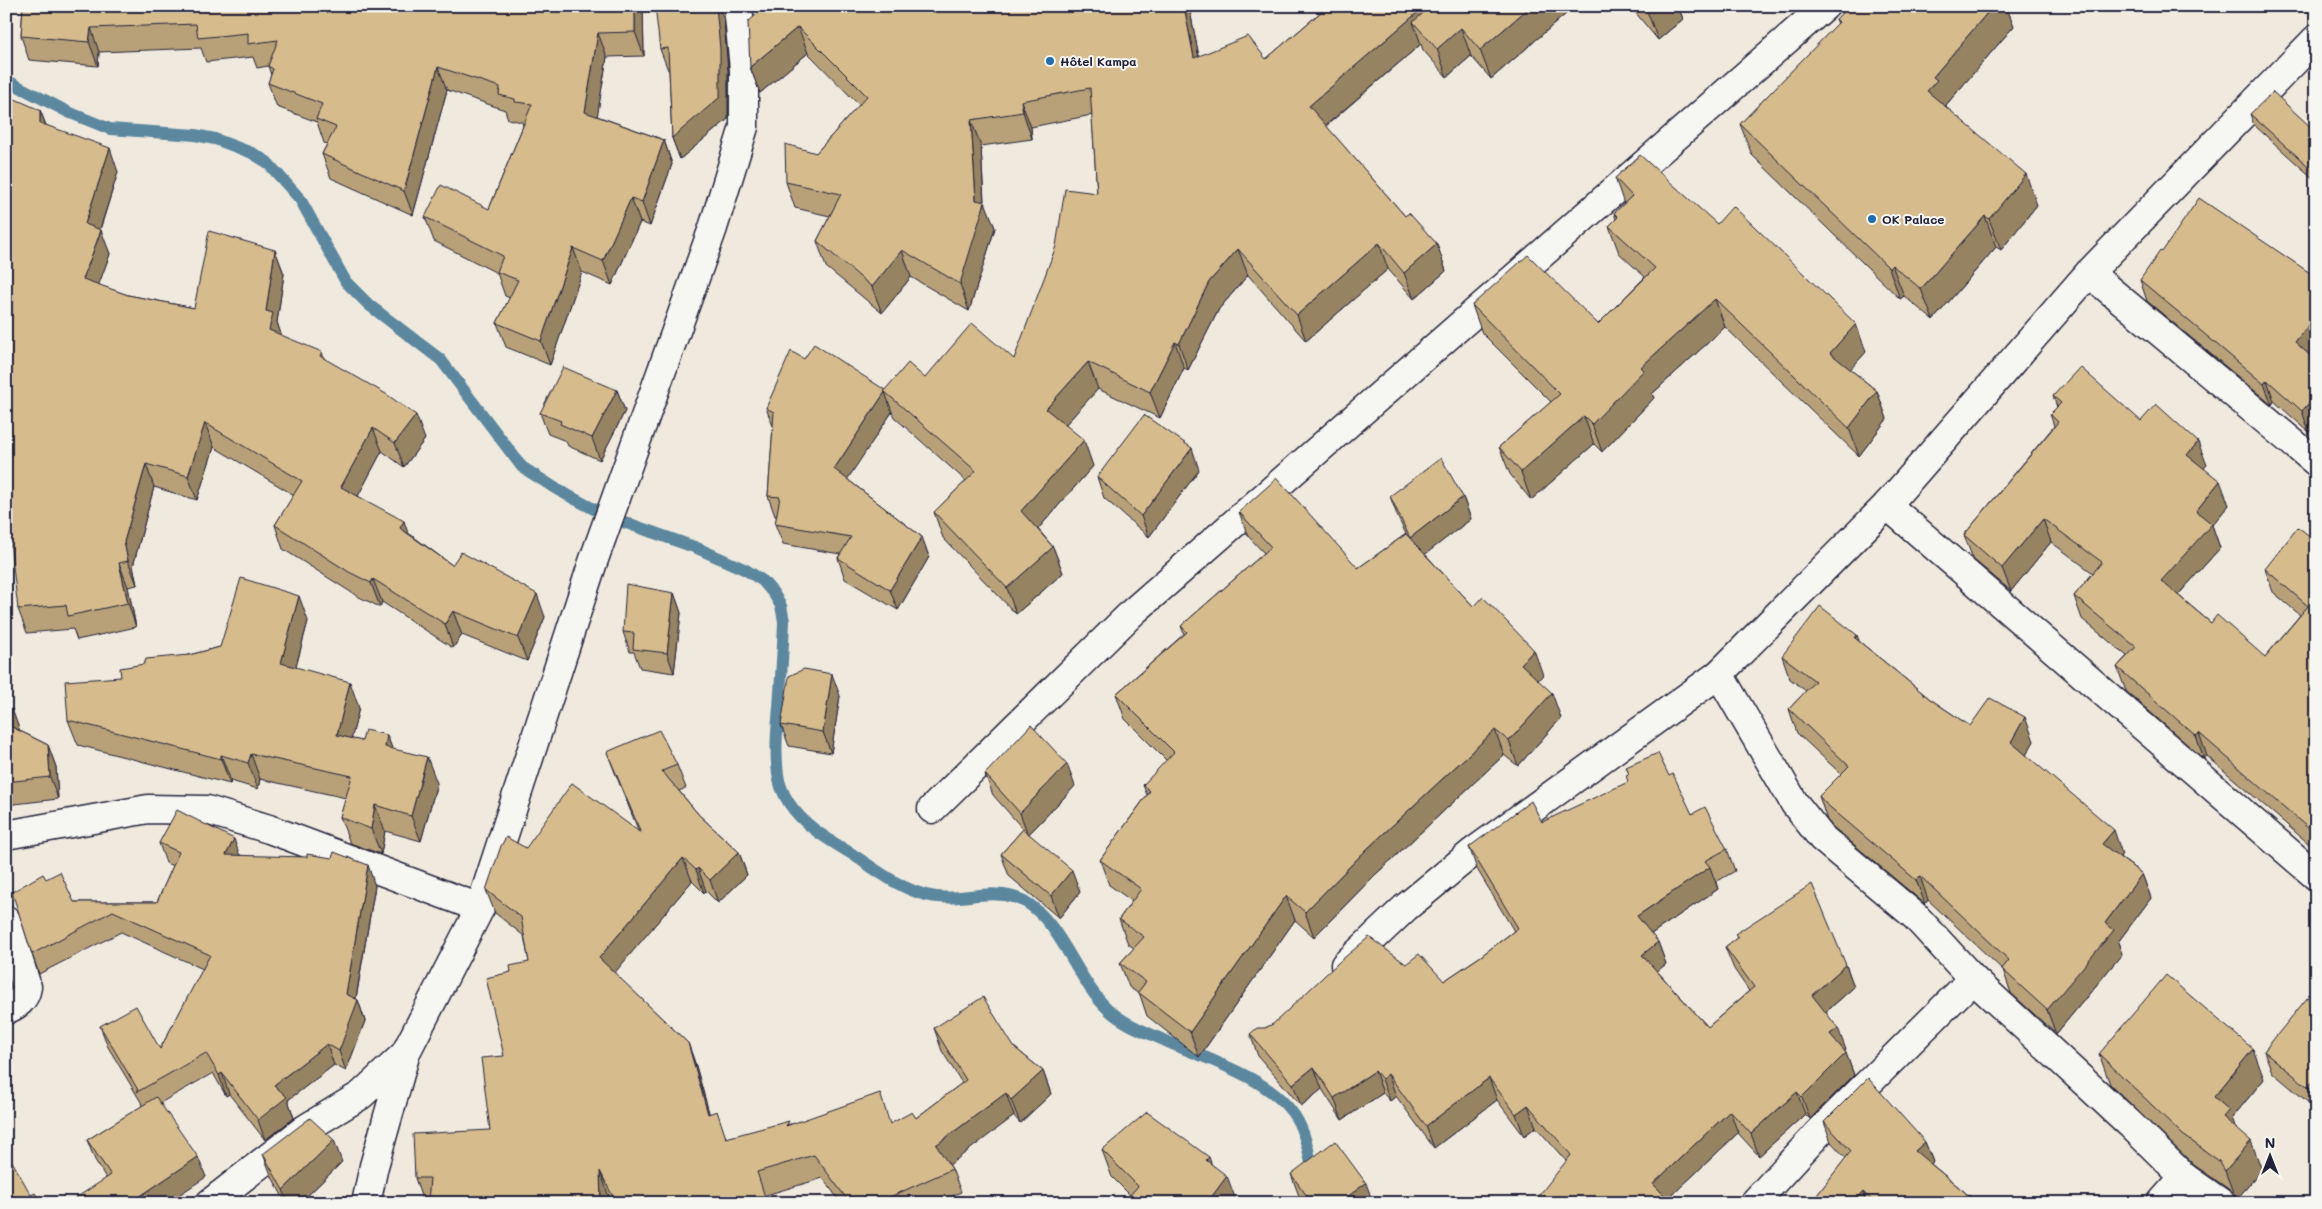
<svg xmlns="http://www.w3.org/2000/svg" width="2322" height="1209" viewBox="0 0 2322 1209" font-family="Mali,sans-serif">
<rect width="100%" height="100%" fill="#f0eade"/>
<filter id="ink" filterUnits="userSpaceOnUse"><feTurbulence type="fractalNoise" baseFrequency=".02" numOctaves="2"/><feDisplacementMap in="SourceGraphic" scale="10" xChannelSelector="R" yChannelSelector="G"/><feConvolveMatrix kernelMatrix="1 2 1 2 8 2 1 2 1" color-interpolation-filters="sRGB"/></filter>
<g filter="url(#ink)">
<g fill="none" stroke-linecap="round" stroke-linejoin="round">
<!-- stream -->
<path stroke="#5b889f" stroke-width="12" d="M6,80L68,112L110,129L195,135L215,139L252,153L267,162L300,199L346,282L369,305L441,360L522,467L558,490L607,516L697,548L746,570L763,581L774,594L781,606L784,621C783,650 781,678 779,707C777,729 775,752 778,774C779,784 784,795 789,803C804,826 829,840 852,854C875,869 899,888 926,895C959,904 991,885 1024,901C1061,921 1077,982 1109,1010C1125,1025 1149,1033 1168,1042C1211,1061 1282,1081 1301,1128C1311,1151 1313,1178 1317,1203"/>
<!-- street casing -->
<g stroke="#22223b" stroke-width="31">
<g id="street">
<polyline points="2089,273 2316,462"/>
<polyline points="1887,505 2316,876"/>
<polyline points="1719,674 1795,804 1822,838 1915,916 1973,979 2130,1124 2184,1177 2221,1203"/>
<polyline points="932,809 1134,611 1825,6"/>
<polyline points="6,835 148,809 207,810 269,829 480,908"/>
<path d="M6,920L27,987C25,1000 17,1005 6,1010"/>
<polyline points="1345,965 1405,908 1473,852 1719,674 1887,505 2089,273 2316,39"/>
<polyline points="210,1203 305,1129 361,1095 405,1054 480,908 593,562 713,228 744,127 744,70 738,6"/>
<polyline points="366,1203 374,1166 405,1056"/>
<polyline points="1754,1203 1824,1127 1973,979"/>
<polyline points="2161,1203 2184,1177"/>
</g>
</g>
<!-- street -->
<use href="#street" stroke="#f6f6f2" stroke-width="28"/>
</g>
<!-- wall -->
<g fill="#b8a178" stroke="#22223b">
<polygon points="23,6 643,6 644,56 607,57 597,116 664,140 672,164 650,226 640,222 612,285 582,272 550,365 506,347 497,323 510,298 505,296 497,273 434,241 425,217 489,209 523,126 522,122 508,119 505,110 447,90 413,215 331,178 322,154 327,144 324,143 317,122 277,107 268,83 271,75 268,66 257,68 253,57 206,62 201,48 99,52 98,66 29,60 21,36"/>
<polygon points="1189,6 1199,56 1266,59 1328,6 1430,6 1430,7 1431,6 1575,6 1491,79 1471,56 1447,77 1423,50 1421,44 1326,126 1405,216 1437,244 1446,271 1414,299 1388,269 1306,341 1248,275 1219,309 1188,370 1184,368 1160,418 1098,389 1065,425 1093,466 1038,529 1053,547 1063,573 1016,614 943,538 934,512 966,481 894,417 892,412 847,479 922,537 929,557 898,610 845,579 838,558 840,554 783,544 775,524 777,517 775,516 768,496 773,426 766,408 804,359 885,390 925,378 1014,359 1097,193 1092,115 1031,127 1032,139 981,146 984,201 995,228 969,311 911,277 882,313 826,267 817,241 830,216 795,208 786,182 816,153 859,105 808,53 760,93 750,67 820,9"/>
<polygon points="1630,6 1678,6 1683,19 1658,40"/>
<polygon points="1849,6 2006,6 2014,26 1946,105 1947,108 2037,205 2001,250 1996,247 1933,320 1904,296 1900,299 1752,155 1740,124 1838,24 1836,19"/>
<polygon points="724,20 728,71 728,119 680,159 672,138 669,70 668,70 660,49"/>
<polygon points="40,110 46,125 118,172 100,230 110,254 98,285 128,295 194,308 275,250 284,274 277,322 281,335 324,359 425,439 404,467 382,451 358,496 452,565 545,617 527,661 462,635 453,648 382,602 380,607 357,596 283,549 275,525 294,495 214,447 197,500 154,487 133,566 137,585 128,587 136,627 77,640 73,629 27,633 18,609"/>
<polygon points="2250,114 2316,132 2316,181 2254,125"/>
<polygon points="1615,178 1717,224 1866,352 1850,369 1877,391 1887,419 1859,456 1725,327 1652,394 1654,398 1602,452 1594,444 1531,500 1510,474 1499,447 1551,402 1482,333 1472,305 1598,324 1645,277 1619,253 1609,226 1616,219 1614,213 1624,204"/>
<polygon points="2140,280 2309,355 2309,432 2274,401 2272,405 2147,301"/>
<polygon points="617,390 625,411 600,460 568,446 566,441 548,434 540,413"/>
<polygon points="2053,396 2141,421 2207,465 2204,468 2229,505 2212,525 2220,548 2178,595 2211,623 2265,657 2300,615 2273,592 2265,569 2316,541 2316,850 2207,756 2204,759 2126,691 2117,667 2127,656 2082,619 2074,596 2093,573 2051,542 2011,591 1973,559 1964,535 2054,426 2050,414 2057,407"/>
<polygon points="1199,470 1149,537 1104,498 1097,477"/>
<polygon points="1390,496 1463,497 1471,519 1425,554 1474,607 1543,675 1538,680 1561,718 1518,766 1504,755 1375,875 1314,937 1295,920 1199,1057 1147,1016 1140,995 1129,987 1120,963 1134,948 1128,944 1119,919 1132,901 1109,885 1100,860 1147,795 1143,785 1167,761 1125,719 1116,694 1184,634 1181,626 1264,553 1248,536 1239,512 1358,568 1406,534 1398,518"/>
<polygon points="674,593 681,613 674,673 640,668 634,652 630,652 623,632"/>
<polygon points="308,621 296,667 359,708 351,739 362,741 387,735 392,749 437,783 421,841 385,831 381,854 350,843 340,817 346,798 260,779 258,789 231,781 230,784 78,745 68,720 121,677 189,655 220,647"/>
<polygon points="1860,642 1930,699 1970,726 2034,741 2026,755 2122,854 2120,857 2142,874 2151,898 2118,942 2122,954 2056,1034 2011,993 2003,970 1928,900 1925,904 1833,827 1827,820 1819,796 1841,774 1797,733 1789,709 1806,691 1790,679 1782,656"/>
<polygon points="840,696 831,753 789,746 781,725"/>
<polygon points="6,709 20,731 48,745 56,767 58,799 6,805"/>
<polygon points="607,752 677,765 686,788 679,791 699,815 739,852 747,875 718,903 706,891 704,893 692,881 614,973 688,1043 696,1066 709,1114 727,1138 790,1124 891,1124 916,1118 962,1083 942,1051 934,1028 1014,1047 1043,1071 1051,1094 1020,1123 1014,1116 949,1164 952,1169 961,1192 937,1203 841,1203 823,1178 766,1195 768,1203 612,1203 608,1194 608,1203 428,1203 428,1201 423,1202 415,1178 490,1130 504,1056 511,972 529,962 524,936 495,913 486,890 526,848 639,832 616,775"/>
<polygon points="985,774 1075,786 1029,834 1080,892 1059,918 1009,876 1001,854 1023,829 993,795"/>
<polygon points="1669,776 1692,814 1727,849 1735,871 1716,882 1718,889 1651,934 1658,942 1666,964 1657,971 1708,1027 1749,991 1734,969 1725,947 1737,938 1735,934 1846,965 1854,987 1826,1012 1846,1050 1845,1051 1854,1075 1810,1119 1805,1114 1759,1156 1738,1133 1668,1199 1566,1161 1536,1127 1524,1136 1497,1100 1434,1148 1396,1096 1390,1101 1383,1093 1342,1120 1322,1089 1301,1106 1258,1056 1250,1034 1265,1028 1406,964 1444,981 1481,956 1514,931 1477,869 1469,847 1542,822"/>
<polygon points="159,843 240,855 375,886 356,999 358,1000 365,1021 346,1071 334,1065 288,1100 294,1118 265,1140 229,1094 226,1096 213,1073 160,1103 206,1177 106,1178 95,1160 87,1140 142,1106 141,1102 108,1047 100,1026 160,1049 203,969 121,932 39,974 32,954 46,879 74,902 157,902 173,866 166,863"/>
<polygon points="2316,995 2316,1109 2272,1072 2264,1051"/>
<polygon points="2099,1054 2264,1079 2232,1118 2235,1127 2262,1170 2236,1200 2230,1190 2194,1165 2110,1084"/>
<polygon points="1824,1122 1925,1142 1933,1162 1931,1164 1978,1203 1811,1203 1846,1158 1831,1142"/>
<polygon points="1102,1150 1211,1164 1130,1195 1112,1177"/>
<polygon points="263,1154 342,1162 300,1203 286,1203 271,1175"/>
<polygon points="1291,1174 1373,1203 1304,1203 1299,1196"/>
</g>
<!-- shaded-wall -->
<g fill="#968362" stroke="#22223b">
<polygon points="635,6 643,6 644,56 635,32"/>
<polygon points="716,6 719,6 724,20 728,71 728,119 680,159 672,138"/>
<polygon points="1184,6 1189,6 1204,84 1194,58"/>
<polygon points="1425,6 1430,6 1438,29 1413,22 1421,44 1318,132 1309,106"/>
<polygon points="1531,6 1575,6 1491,79 1480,50"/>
<polygon points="1653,6 1678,6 1683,19 1658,40 1647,11"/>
<polygon points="1993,6 2006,6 2014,26 1946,105 1948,111 1927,91 1933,77"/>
<polygon points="798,27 808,53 760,93 750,67"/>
<polygon points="91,28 99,52 98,66 89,42"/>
<polygon points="1461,28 1471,56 1447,77 1437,49"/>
<polygon points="598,33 607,57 594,136 585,112"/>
<polygon points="438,67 447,90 413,215 404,191"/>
<polygon points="1021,101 1031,127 1032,139 1023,112"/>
<polygon points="40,110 49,134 40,123"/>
<polygon points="971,120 981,146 984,206 985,202 995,228 969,311 960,284 976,200"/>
<polygon points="664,140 672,164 650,226 642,202"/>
<polygon points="110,148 118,172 94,248 85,224"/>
<polygon points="2026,174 2037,205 2001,250 1989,219"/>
<polygon points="631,198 640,222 612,285 603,261"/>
<polygon points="1985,216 1996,247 1933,320 1921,289"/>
<polygon points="101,230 110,254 92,303 83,279"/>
<polygon points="1379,243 1388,269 1306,341 1297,315"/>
<polygon points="1437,244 1446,271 1414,299 1404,273"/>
<polygon points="573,248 582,272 550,365 541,341"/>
<polygon points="1238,249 1248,275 1219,309 1188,370 1179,344 1209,282"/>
<polygon points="275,250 284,274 277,322 282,337 269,330 266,311"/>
<polygon points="902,250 911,277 882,313 872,287"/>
<polygon points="1892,265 1904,296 1900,299 1889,268"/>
<polygon points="1715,299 1725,327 1652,394 1654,398 1602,452 1592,424 1641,367"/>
<polygon points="2316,315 2316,346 2303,364 2295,342"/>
<polygon points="1856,324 1866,352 1840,381 1830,353"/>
<polygon points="1175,342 1184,368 1160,418 1150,392"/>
<polygon points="322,352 330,376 320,356"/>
<polygon points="1088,362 1098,389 1055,436 1046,409"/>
<polygon points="2267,380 2274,401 2272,405 2264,384"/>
<polygon points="617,390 625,411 600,460 592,438"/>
<polygon points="1877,391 1887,419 1859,456 1849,428"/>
<polygon points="885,392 892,412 841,489 834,469"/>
<polygon points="2316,395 2316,425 2309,432 2302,411"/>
<polygon points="416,415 425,439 404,467 395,443"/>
<polygon points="1584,416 1594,444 1531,500 1521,472"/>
<polygon points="205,423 214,447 197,500 188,476"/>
<polygon points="373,428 382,451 350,511 341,487"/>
<polygon points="1084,440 1093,466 1031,537 1021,511"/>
<polygon points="2198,442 2207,465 2195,478 2187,455"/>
<polygon points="1192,448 1199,470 1149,537 1141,516"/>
<polygon points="146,464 154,487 133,566 137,585 128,561 124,542"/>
<polygon points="2220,481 2229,505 2212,525 2220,548 2170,604 2161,581 2196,511"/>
<polygon points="1463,497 1471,519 1418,560 1410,538"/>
<polygon points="2043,519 2051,542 2011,591 2002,568"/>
<polygon points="404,521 412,545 400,528"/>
<polygon points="922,537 929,557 898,610 890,590"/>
<polygon points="1053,547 1063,573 1016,614 1007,588"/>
<polygon points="119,563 128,587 136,627 128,603"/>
<polygon points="373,579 382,602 380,607 371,583"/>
<polygon points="674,593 681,613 674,673 667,653"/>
<polygon points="537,594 545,617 527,661 518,638"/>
<polygon points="299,596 308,621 290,689 281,663"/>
<polygon points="453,611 462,635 453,648 445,624"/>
<polygon points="1857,635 1866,659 1855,638"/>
<polygon points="1534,650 1543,675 1530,689 1521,664"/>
<polygon points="832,674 840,696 831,753 823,732"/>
<polygon points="350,682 359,708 346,761 337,735"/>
<polygon points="1552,693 1561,718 1518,766 1509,741"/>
<polygon points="12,709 20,731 6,724"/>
<polygon points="2025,717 2034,741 2020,766 2011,742"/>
<polygon points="1495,730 1504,755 1375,875 1314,937 1305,912 1366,850"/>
<polygon points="2199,733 2207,756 2204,759 2196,736"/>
<polygon points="387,735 397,761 385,747"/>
<polygon points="48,745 56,767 58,799 50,777"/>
<polygon points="251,754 260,779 258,789 248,763"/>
<polygon points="221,755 231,781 230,784 221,759"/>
<polygon points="427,757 437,783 421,841 411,816"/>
<polygon points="1067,764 1075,786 1028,835 1020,813"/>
<polygon points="375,805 385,831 381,854 371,829"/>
<polygon points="2114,830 2122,854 2111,868 2102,844"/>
<polygon points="234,839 241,859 226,855"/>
<polygon points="739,852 747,875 718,903 710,880"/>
<polygon points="683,858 692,881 607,982 599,958"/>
<polygon points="368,865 375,886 354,1009 358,1000 365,1021 346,1071 339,1051 346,994"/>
<polygon points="1710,867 1718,889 1645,938 1637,916"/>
<polygon points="698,868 706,891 704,893 696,870"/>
<polygon points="1072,870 1080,892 1059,918 1051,896"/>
<polygon points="2142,874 2151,898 2118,942 2122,954 2056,1034 2047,1010 2105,923"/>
<polygon points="1920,876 1928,900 1925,904 1916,880"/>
<polygon points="1286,896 1295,920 1199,1057 1190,1032"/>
<polygon points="1658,942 1666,964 1650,977 1642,955"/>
<polygon points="1846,965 1854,987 1820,1017 1812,995"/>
<polygon points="6,973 11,987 6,991"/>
<polygon points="1838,1028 1846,1050 1838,1056 1830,1034"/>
<polygon points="688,1043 696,1066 716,1137 708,1114"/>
<polygon points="327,1044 334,1065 288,1100 294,1118 265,1140 258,1120 274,1085"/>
<polygon points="2253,1049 2264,1079 2232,1118 2240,1140 2234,1147 2214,1097"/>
<polygon points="1846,1053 1854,1075 1810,1119 1802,1097"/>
<polygon points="1314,1067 1322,1089 1301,1106 1293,1084"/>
<polygon points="1043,1071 1051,1094 1020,1123 1011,1100"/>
<polygon points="1375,1071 1383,1093 1342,1120 1334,1098"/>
<polygon points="222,1073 229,1094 226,1096 219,1075"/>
<polygon points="1388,1074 1396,1096 1390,1101 1382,1079"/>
<polygon points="1489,1078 1497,1100 1434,1148 1426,1126"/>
<polygon points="2316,1078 2316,1109 2308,1087"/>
<polygon points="1797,1092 1805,1114 1759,1156 1751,1134"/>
<polygon points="1006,1093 1014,1116 944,1169 936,1145"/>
<polygon points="1528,1105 1536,1127 1524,1136 1516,1114"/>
<polygon points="1730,1111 1738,1133 1664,1203 1653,1184"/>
<polygon points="334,1140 342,1162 300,1203 288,1203 283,1190"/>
<polygon points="2251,1141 2262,1170 2236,1200 2225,1171"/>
<polygon points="1925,1142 1933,1162 1922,1172 1915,1151"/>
<polygon points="198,1157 206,1177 167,1203 130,1203"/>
<polygon points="1209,1157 1218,1184 1206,1160"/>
<polygon points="600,1171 608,1194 608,1203 601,1203"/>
<polygon points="1227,1176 1237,1203 1207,1203"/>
<polygon points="1366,1183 1373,1203 1339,1203"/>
<polygon points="1863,1192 1867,1203 1854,1203"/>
</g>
<!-- building -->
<g fill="#d6bb8c" stroke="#22223b">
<polygon points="23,6 635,6 635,32 598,33 585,112 664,140 642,202 631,198 603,261 573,248 541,341 497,323 518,280 497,272 503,256 425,217 441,185 489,209 532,104 515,102 515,99 499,95 500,87 438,67 404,191 322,154 336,127 316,119 322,104 268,83 273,69 268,66 278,40 248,44 248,33 198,38 196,24 91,28 89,42 21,36"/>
<polygon points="655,6 716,6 720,49 720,97 672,138 668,48 660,49"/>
<polygon points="766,6 817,6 820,9 841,6 1184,6 1194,58 1248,36 1266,59 1328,6 1425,6 1309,106 1405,216 1409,213 1437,244 1404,273 1379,243 1297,315 1238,249 1209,282 1179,344 1175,342 1150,392 1088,362 1046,409 1084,440 1021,511 1053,547 1007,588 934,512 976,471 884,391 908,363 925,378 972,323 1014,359 1056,246 1065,189 1097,193 1090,88 1021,101 1023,112 971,120 976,200 985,202 960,284 902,250 872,287 817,241 841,194 786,182 785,144 816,153 867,96 798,27 750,67 748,22"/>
<polygon points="1431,6 1531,6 1480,50 1461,28 1437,49 1413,22"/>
<polygon points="1643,6 1653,6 1647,11"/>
<polygon points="1849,6 1993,6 1933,77 1937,80 1927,91 2026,174 1989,219 1985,216 1921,289 1892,265 1889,268 1740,124 1839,22 1836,19"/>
<polygon points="2273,92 2316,132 2316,173 2250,114"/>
<polygon points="6,95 40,110 40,123 110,148 85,224 101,230 83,279 128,295 194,308 209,231 275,250 266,311 273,313 269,330 322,352 320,356 386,394 416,415 395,443 373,428 341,487 404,521 400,528 452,565 461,552 537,594 518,638 453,611 445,624 373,579 371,583 349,572 275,525 302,481 205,423 188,476 146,464 124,542 128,561 119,563 128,603 68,616 66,605 18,609 6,508"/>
<polygon points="1640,155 1717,224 1733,206 1856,324 1830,353 1877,391 1849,428 1715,299 1641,367 1644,370 1592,424 1584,416 1521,472 1499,447 1560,394 1472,305 1528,255 1598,324 1655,268 1609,226 1618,217 1614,213 1632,196 1615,178"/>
<polygon points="2199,198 2316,277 2316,315 2295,342 2316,361 2316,395 2302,411 2267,380 2264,384 2140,280 2160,251 2162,252"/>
<polygon points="814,344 885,390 884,391 885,392 834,469 922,537 890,590 838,558 851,537 775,524 780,497 768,496 774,412 766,408 791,351 804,359"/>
<polygon points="563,367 617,390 592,438 560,424 561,421 540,413"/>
<polygon points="2080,367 2141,421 2156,404 2198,442 2187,455 2220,481 2196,511 2212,524 2161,581 2211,623 2217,615 2265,657 2308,606 2265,569 2298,527 2316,541 2316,835 2199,733 2196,736 2117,667 2136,647 2074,596 2102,562 2043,519 2002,568 1964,535 2058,422 2050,414 2061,403 2053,396"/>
<polygon points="1144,415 1192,448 1141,516 1097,477"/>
<polygon points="1441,458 1463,497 1410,538 1390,496"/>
<polygon points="1277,478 1358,568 1406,534 1474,607 1483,597 1534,650 1521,664 1552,693 1509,741 1495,730 1366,850 1305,912 1286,896 1190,1032 1138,992 1146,982 1120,963 1144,937 1119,919 1141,889 1100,860 1150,791 1143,785 1174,752 1116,694 1187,632 1181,626 1271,547 1239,512"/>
<polygon points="241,578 299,596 281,663 350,682 337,735 362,741 365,730 387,735 385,747 427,757 411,816 375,805 371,829 340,817 352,776 251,754 248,763 221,755 221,759 68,720 65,681 121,677 120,668 144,664 146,659 189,655 220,647"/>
<polygon points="626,584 674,593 667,653 633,649 634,633 623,632"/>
<polygon points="1820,606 1857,635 1855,638 1930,699 1970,726 1990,698 2025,717 2011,742 2114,830 2102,844 2142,874 2105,923 2114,930 2047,1010 2002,969 2009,960 1920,876 1916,880 1825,803 1819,796 1849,766 1789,709 1815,681 1782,656"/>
<polygon points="804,669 832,674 823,732 781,725 789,676"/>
<polygon points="6,709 12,709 6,724"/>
<polygon points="6,724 48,745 50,777 6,782"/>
<polygon points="1031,725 1067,764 1020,813 985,774"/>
<polygon points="659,730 677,765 662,771 699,815 739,852 710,880 698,868 696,870 683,858 599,958 688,1043 708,1114 717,1111 726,1138 789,1121 786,1126 880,1093 890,1124 912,1112 916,1118 966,1080 934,1028 983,997 1014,1047 1043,1071 1011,1100 1006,1093 936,1145 952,1169 890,1197 893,1203 850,1203 814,1155 757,1172 767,1203 616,1203 600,1171 601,1203 428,1203 430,1178 415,1178 413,1134 490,1130 481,1058 504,1056 486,978 511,972 510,966 529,962 521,917 486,890 501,846 506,837 526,848 572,783 641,833 607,752"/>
<polygon points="1658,753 1669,776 1673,774 1692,814 1705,807 1727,849 1705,861 1710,867 1637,916 1658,942 1642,955 1708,1027 1754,987 1725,947 1738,937 1735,934 1812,884 1846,965 1812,995 1838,1028 1830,1034 1846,1053 1802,1097 1797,1092 1751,1134 1730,1111 1653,1184 1672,1203 1533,1203 1571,1155 1528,1105 1516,1114 1489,1078 1426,1126 1388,1074 1382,1079 1375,1071 1334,1098 1314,1067 1293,1084 1250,1034 1257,1028 1265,1028 1273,1024 1339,962 1369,937 1406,964 1419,954 1444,981 1481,956 1518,928 1469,847 1531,801 1542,822 1628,782 1626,775 1629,774 1626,767"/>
<polygon points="177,810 234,839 226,855 307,857 307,854 332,858 334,852 368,865 346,994 358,1000 339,1051 327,1044 274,1085 287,1097 258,1120 222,1073 219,1075 206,1053 137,1092 138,1090 100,1026 136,1006 160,1049 210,955 113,911 32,954 12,892 43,874 46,879 60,872 74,902 157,902 179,852 159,843"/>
<polygon points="1023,829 1072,870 1051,896 1001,854"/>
<polygon points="2166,975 2253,1049 2214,1097 2229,1110 2223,1117 2251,1141 2225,1171 2219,1161 2183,1135 2099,1054"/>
<polygon points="2312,992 2316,995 2316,1078 2308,1087 2264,1051"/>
<polygon points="1868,1078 1925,1142 1915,1151 1978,1203 1875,1203 1863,1192 1854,1203 1811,1203 1851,1151 1824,1122"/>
<polygon points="156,1097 198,1157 130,1203 68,1203 111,1175 87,1140"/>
<polygon points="1147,1112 1209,1157 1206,1160 1227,1176 1207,1203 1123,1203 1138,1186 1102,1150"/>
<polygon points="310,1118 334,1140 283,1190 263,1154"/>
<polygon points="1335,1141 1366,1183 1339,1203 1312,1203 1291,1174"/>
<polygon points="8,1154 31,1195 35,1193 41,1203 6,1203 6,1155"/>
<polygon points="1058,1198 1063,1203 1054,1203"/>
</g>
</g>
<!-- markers -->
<g fill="#1f6fb2" stroke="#f6f6f2" stroke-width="2">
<circle cx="1050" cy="61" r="5"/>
<circle cx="1872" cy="219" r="5"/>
</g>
<g text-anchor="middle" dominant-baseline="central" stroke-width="4" stroke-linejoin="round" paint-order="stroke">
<!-- poi labels -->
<g font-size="12" font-weight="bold" fill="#22223b" stroke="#f6f6f2" text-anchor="start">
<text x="1060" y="61">Hôtel Kampa</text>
<text x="1882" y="219">OK Palace</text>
</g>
</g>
<!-- margin -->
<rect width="2322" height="1209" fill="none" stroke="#f6f6f2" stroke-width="25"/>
<rect x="12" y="12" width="2297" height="1184" fill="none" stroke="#22223b" stroke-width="2" filter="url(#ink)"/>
<!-- north arrow -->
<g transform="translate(2270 1156)" stroke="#f6f6f2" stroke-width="4" paint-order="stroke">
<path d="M0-4L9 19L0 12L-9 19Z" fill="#22223b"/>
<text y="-8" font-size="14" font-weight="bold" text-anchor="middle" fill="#22223b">N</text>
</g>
</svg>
